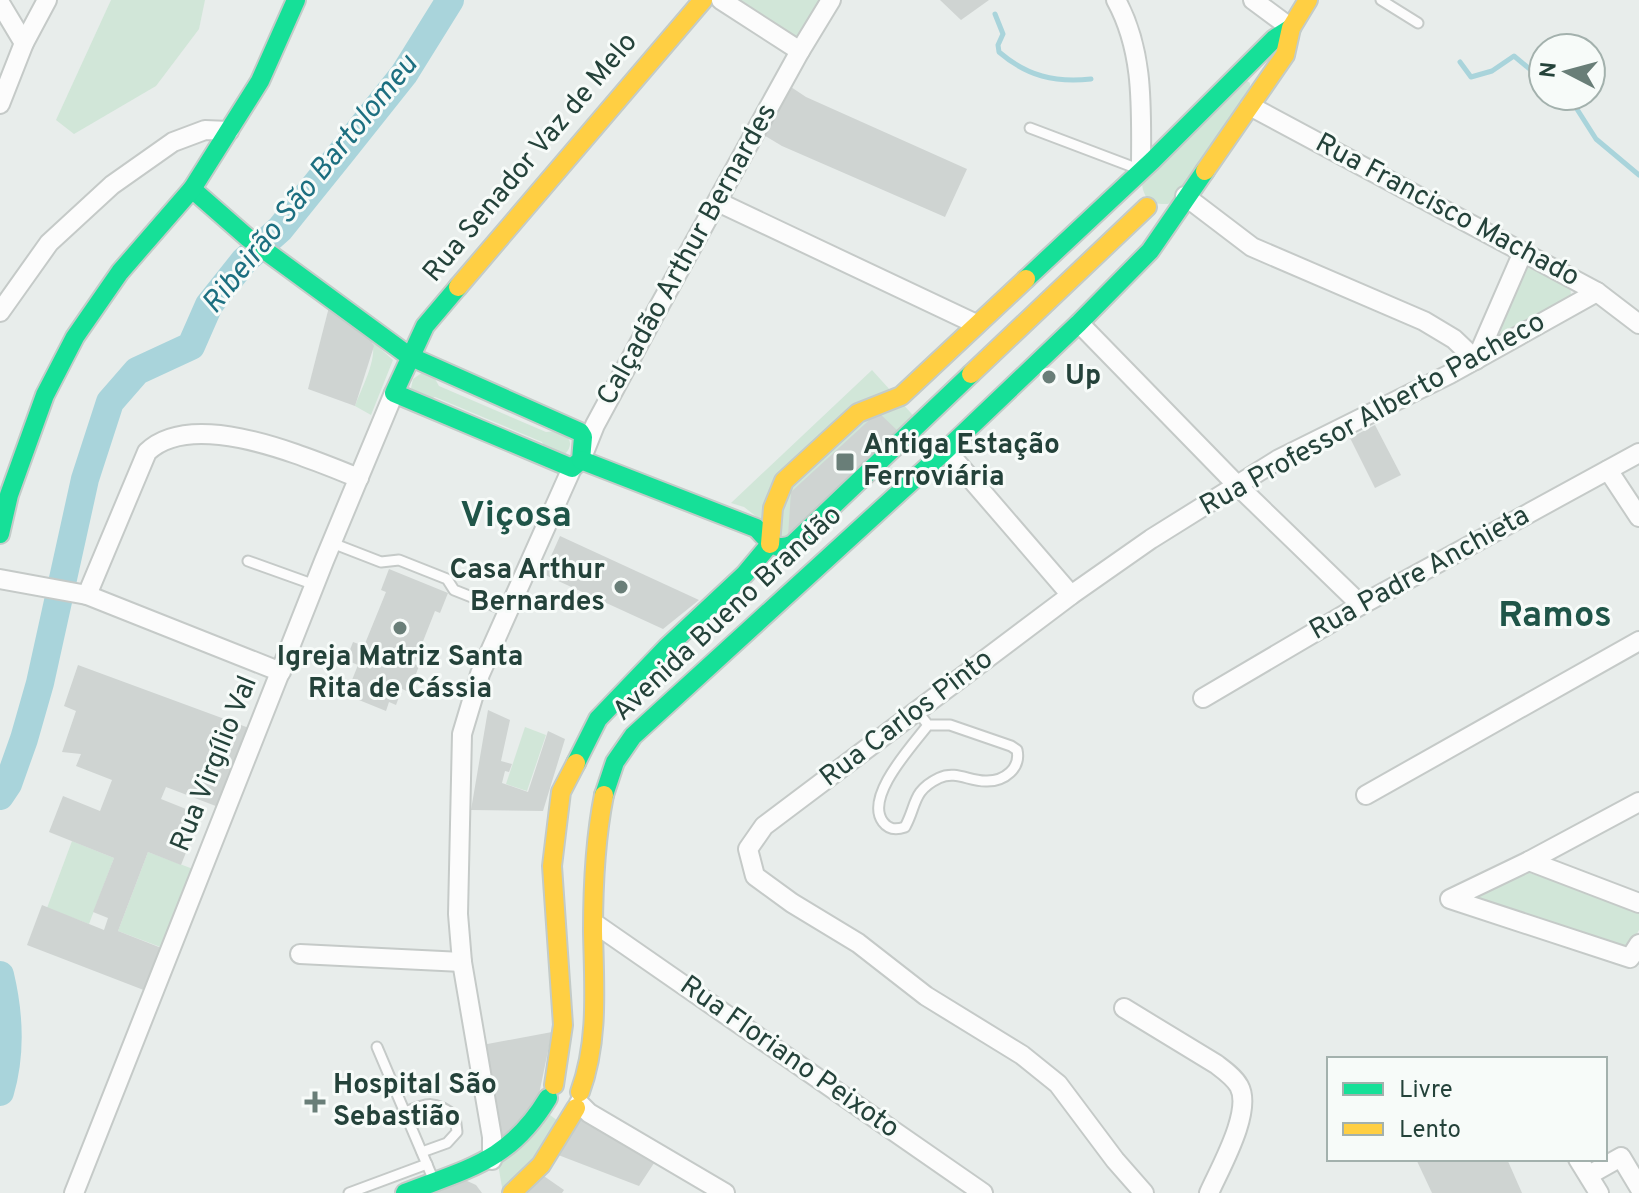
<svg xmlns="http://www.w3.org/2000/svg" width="1639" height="1193" viewBox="0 0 1639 1193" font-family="Overpass,sans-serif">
<rect width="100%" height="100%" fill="#e8edeb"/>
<!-- green -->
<g fill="#d1e6d8">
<polygon points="111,0 205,0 199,29 156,86 74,134 56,120"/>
<polygon points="722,0 830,0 799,48"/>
<path d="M1247,81L1250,83V87L1178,197L1168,204C1152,205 1144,200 1142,184Z"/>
<polygon points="1525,264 1570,284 1571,296 1494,340"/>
<path d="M372,341L393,360L371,415L355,406C361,389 378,359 372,341Z"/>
<polygon points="872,370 920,423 792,544 744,507 731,503"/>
<path d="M423,372L434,377L439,386L546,432C561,429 579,439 565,454L548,452L542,442L435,397L425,400L411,388L413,379Z"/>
<polygon points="525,727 546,735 527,791 506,784"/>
<polygon points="72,841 114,858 89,924 47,908"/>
<polygon points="148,852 193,869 163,948 118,931"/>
<polygon points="1524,871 1639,910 1639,930 1628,950 1472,897"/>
<polygon points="545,1111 563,1125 503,1193 498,1164"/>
</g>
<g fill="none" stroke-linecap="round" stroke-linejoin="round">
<!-- stream -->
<g stroke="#a9d4db" stroke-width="5">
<path d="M995,14L1003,34L998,45L999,52C1027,76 1055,83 1091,79"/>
<polyline points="1460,62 1471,77 1492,71 1514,56 1543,80"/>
<polyline points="1563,96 1575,106 1596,139 1639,175"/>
</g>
<!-- river -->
<g stroke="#a9d4db" stroke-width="28">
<polyline points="0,796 8,784 24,739 40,683 85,479 110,402 137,371 191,346 209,305 244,261 280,229 342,152 404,74 450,0"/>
<path d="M0,975C9,1013 11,1055 0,1092"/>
</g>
</g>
<!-- building -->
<g fill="#cfd4d2">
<polygon points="940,0 989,0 961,20"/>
<polygon points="788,85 806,97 967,169 945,217 782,146 762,134"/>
<polygon points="329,307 369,337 374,346 355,406 308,389"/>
<polygon points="878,412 900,433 788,536 791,492"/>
<polygon points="1375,425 1401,475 1375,488 1350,438"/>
<polygon points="560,536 699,600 663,629 543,574"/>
<polygon points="389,569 448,593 440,613 435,611 414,664 419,666 409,692 402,689 396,705 389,702 386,711 354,698 350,685 358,665 346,660 353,642 364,646 386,592 381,590"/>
<polygon points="78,665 249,728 221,808 166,787 161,799 201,815 181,865 148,852 118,931 169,951 154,994 27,945 42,905 104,930 108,918 93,912 114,858 49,832 63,796 100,811 112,780 76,766 81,754 62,752 76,711 64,706"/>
<polygon points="488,710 510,720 501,761 512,764 509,772 505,771 502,783 528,792 548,731 565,739 543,811 471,810"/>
<polygon points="552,1032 538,1099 525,1124 502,1138 497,1131 482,1045"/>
<polygon points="578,1111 658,1157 639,1186 553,1153"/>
<polygon points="1416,1159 1507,1159 1522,1193 1432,1193"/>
<polygon points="538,1172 564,1190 562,1193 519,1193"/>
<polygon points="465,1180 476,1185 482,1193 430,1193"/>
</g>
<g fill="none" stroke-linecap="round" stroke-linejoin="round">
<!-- lane casing -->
<g stroke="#c5cac8" stroke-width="13">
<g id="lane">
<polyline points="1381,0 1418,23"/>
<polyline points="1030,128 1141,170"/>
<polyline points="332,543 381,562 399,560 447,579 454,590 507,611"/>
<polyline points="248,561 315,585"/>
<path d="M918,712L928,725C912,746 864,797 883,822C889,830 896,830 905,827C917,805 912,791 939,778C956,770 970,782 987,781C1005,781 1021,768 1017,750L1011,746L950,725H928"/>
<polyline points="377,1047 434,1181"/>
<path d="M405,1112C428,1103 435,1100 455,1116L457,1132L447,1143L422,1152"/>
<polyline points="349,1193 427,1164"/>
</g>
</g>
<!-- street casing -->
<g stroke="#c5cac8" stroke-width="22">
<g id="street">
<polyline points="721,0 800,51 831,0"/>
<path d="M1116,0C1145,53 1141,111 1141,170"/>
<polyline points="1253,0 1291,28"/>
<polyline points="0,3 24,43"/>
<polyline points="0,104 24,43 47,0"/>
<polyline points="1250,106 1597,292 1639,324"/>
<polyline points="1185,196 1252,247 1424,321 1454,339 1476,360 1523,252"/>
<polyline points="718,202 976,324"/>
<polyline points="0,312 49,243 112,185 173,142 205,130 229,131"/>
<polyline points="1079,323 1237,485 1361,605"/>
<polyline points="585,450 595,425 656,312 800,51"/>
<polyline points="946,450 1071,595"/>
<polyline points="1608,470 1639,517"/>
<polyline points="0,579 87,595 281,672"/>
<path d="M87,595L147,452C194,407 307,458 359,478"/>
<polyline points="1203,698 1361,605 1639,453"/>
<polyline points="1366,795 1639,641"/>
<polyline points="1639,802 1529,861 1450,899 1630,958 1639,944"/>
<polyline points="1529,861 1639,903"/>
<polyline points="594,923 983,1193"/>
<polyline points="300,954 462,962"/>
<path d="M1124,1008L1216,1064C1224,1070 1234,1077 1239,1086C1253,1111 1220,1168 1209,1193"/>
<polyline points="579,1103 589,1113 725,1193"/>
<polyline points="1578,1159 1599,1193"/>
<polyline points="492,1160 492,1137 462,962 458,914 462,734 480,674 572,468"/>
<polyline points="1589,1175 1621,1157 1639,1187"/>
<polyline points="74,1193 324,561 394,393"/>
<polyline points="1144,1193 1115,1160 1058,1084 1022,1055 926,996 858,943 792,903 755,876 748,849 764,826 1071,595 1151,539 1279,459 1450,374 1597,292"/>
</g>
</g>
<!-- fast casing -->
<g stroke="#c3cbc8" stroke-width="22">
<g id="fast">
<polyline points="192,189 248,238 409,356 580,432 583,437 581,460 572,468 394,393 425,326 458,287"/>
<polyline points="1026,279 1153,160 1274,39 1291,28"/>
<path d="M581,460L756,528C769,541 775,553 793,544L971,374"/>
<polyline points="0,534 9,495 45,395 75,337 120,272 192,189 260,81 296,0"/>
<polyline points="576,763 598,719 667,647 745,574 770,544"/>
<polyline points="604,795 615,762 633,736 946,450 1079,323 1150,251 1205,171"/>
<path d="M405,1193C469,1168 510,1161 548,1098"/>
</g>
</g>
<!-- slow casing -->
<g stroke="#c3cbc8" stroke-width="22">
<g id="slow">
<polyline points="1205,171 1285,55 1291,28 1308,0"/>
<polyline points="458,287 703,0"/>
<polyline points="971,374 1147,207"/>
<polyline points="770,544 773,508 784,481 858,413 901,396 1026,279"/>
<polyline points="554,1085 563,1025 552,866 561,792 576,763"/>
<path d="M580,1092C599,1041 594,985 593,931C593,885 595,840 604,795"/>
<polyline points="512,1193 541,1165 576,1108"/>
</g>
</g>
<!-- lane -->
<use href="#lane" stroke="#fcfcfc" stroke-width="9"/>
<!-- street -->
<use href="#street" stroke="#fcfcfc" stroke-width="18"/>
<!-- fast -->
<use href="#fast" stroke="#16e098" stroke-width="18"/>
<!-- slow -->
<use href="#slow" stroke="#ffcf43" stroke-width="18"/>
</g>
<!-- markers -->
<g fill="#697e78" stroke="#f7fbf9" stroke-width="3">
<circle cx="1049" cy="377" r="8"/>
<rect x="835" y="452" width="20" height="20" rx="4"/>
<circle cx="621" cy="587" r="8"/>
<circle cx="400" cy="628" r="8"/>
<path d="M311 1090h8v8h8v8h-8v8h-8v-8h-8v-8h8z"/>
</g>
<g text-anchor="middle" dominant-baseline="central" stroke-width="6" stroke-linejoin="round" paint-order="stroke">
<!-- street labels -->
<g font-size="28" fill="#24423a" stroke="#f7fbf9">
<text transform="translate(531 158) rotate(-50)">Rua Senador Vaz de Melo</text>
<text transform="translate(1447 211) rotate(28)">Rua Francisco Machado</text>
<text transform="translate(688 255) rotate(-61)">Calçadão Arthur Bernardes</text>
<text transform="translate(1373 415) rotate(-29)">Rua Professor Alberto Pacheco</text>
<text transform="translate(1420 574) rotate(-29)">Rua Padre Anchieta</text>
<text transform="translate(728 614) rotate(-43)">Avenida Bueno Brandão</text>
<text transform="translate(907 719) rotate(-37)">Rua Carlos Pinto</text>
<text transform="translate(215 764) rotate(-68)">Rua Virgílio Val</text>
<text transform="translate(789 1058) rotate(35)">Rua Floriano Peixoto</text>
</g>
<!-- poi labels -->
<g font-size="28" font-weight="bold" fill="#24423a" stroke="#f7fbf9" text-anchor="start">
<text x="1065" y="377">Up</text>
<text x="863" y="446">Antiga Estação<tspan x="863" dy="32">Ferroviária</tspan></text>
<text x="605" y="571" text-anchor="end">Casa Arthur<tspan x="605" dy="32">Bernardes</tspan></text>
<text x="400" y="658" text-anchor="middle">Igreja Matriz Santa<tspan x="400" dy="32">Rita de Cássia</tspan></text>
<text x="333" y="1086">Hospital São<tspan x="333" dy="32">Sebastião</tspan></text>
</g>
<!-- water labels -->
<g font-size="30" font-style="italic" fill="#1c6f80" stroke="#f7fbf9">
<text transform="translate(311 185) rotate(-51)">Ribeirão São Bartolomeu</text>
</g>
<!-- district labels -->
<g font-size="36" font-weight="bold" fill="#1f5548" stroke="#f7fbf9">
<text x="516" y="517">Viçosa</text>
<text x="1555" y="617">Ramos</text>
</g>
</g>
<!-- legend -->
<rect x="1327" y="1057" width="280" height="104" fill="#f7fbf9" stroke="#a3b1ad" stroke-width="2"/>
<rect x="1343" y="1083" width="40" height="12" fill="#16e098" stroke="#a3b1ad" stroke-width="2"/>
<text x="1399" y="1097" font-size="24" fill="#24423a">Livre</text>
<rect x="1343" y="1123" width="40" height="12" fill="#ffcf43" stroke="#a3b1ad" stroke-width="2"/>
<text x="1399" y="1137" font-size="24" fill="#24423a">Lento</text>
<!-- north arrow -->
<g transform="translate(1567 72) rotate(276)"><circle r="38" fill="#f7fbf9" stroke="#a3b1ad" stroke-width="2"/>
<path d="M0-6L14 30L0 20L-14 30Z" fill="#697e78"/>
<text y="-12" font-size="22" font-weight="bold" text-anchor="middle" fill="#24423a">N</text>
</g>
</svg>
